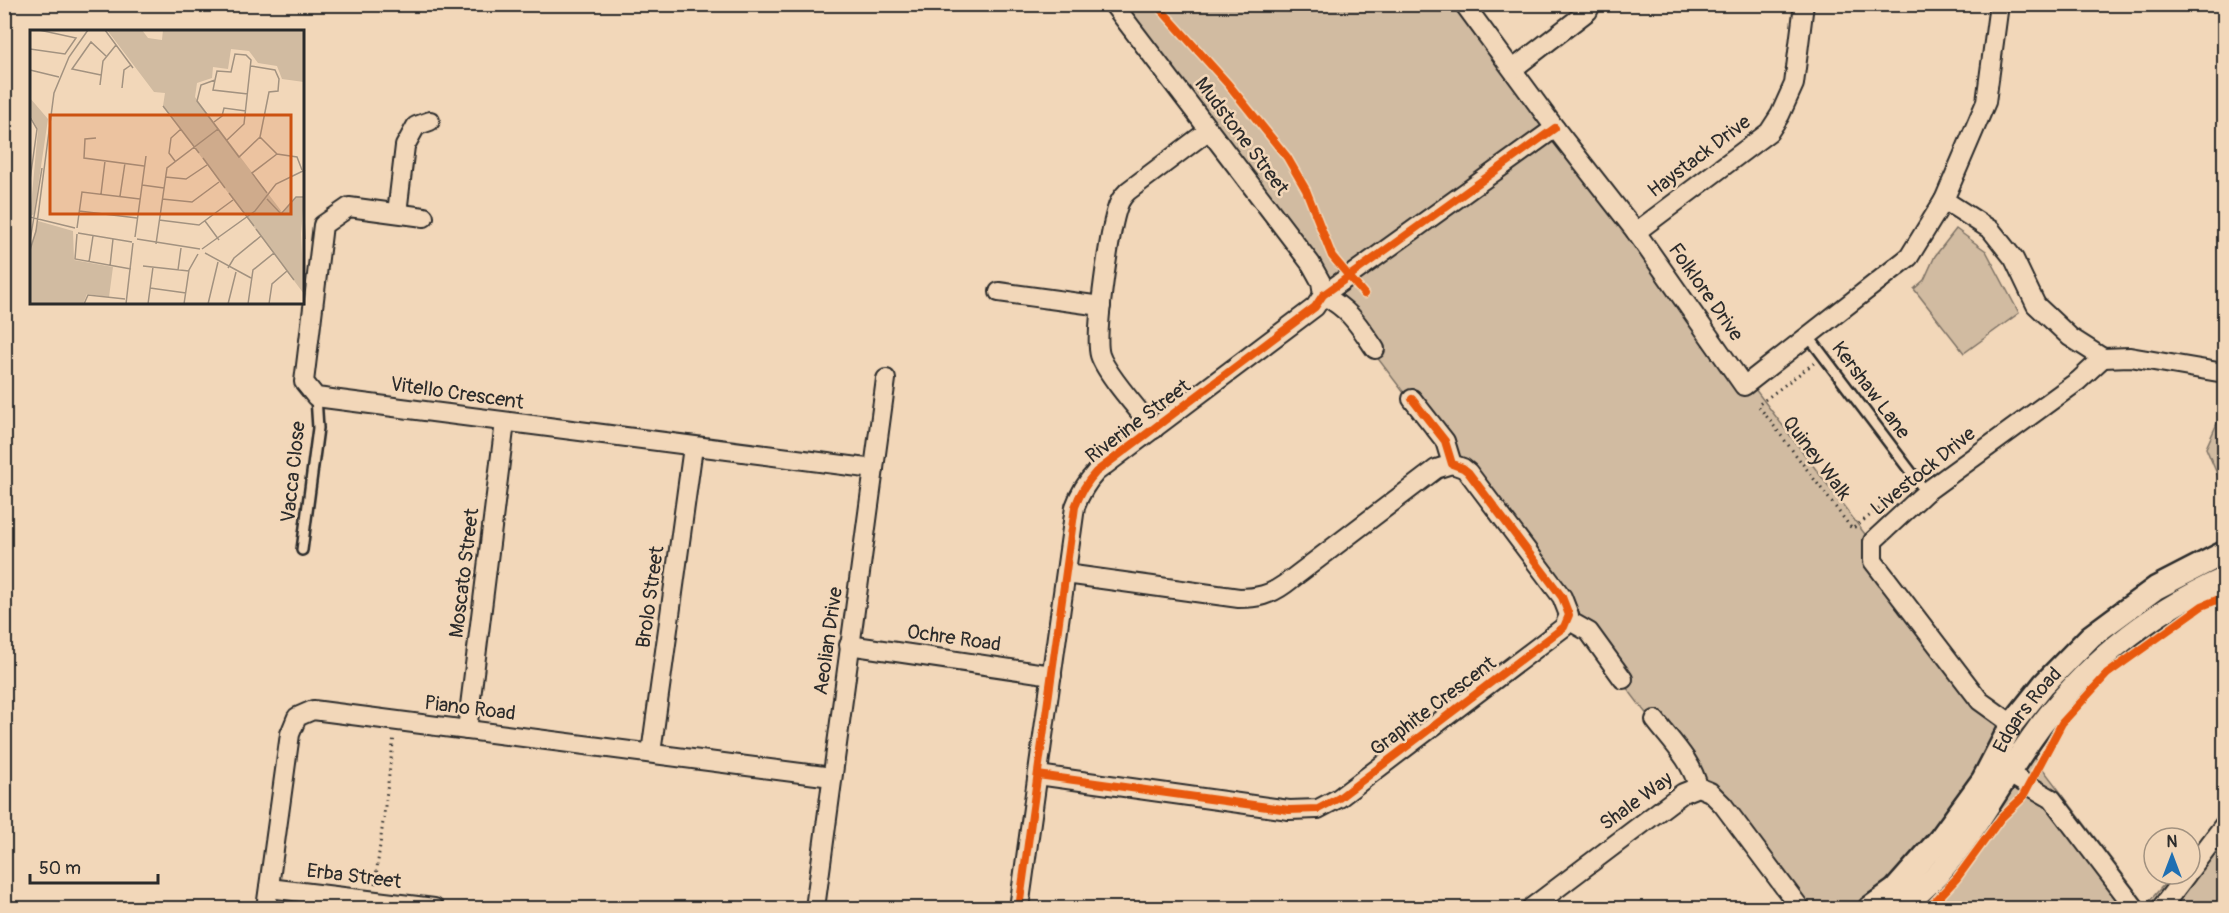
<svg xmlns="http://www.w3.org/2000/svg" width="2229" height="913" viewBox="0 0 2229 913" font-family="Pangolin,sans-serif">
<rect width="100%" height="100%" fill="#f2d7b9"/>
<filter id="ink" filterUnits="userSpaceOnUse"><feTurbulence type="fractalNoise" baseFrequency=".0167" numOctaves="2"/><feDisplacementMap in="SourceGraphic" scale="12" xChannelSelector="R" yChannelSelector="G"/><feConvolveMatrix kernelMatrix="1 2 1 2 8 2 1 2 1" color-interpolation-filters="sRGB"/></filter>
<g filter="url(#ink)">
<!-- green -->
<g fill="#d1bba1" stroke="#7e7366" stroke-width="1.5">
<polygon points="1111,5 1464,5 2146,905 2173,874 2190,874 2190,855 2224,815 2224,908 1793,908"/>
<polygon points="1956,229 1986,251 2019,313 1964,353 1914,289 1924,280 1935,256"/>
<polygon points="2224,408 2224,490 2206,448"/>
</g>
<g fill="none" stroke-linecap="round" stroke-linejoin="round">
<!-- service casing -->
<g stroke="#2b2b2b" stroke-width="14">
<g id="service">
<polyline points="1809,337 1926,492"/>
<polyline points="302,550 318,428 316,397"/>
</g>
</g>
<!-- minor casing -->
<g stroke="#2b2b2b" stroke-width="22">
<g id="minor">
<path d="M1113,4L1311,264L1321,282L1323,295C1351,311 1357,323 1375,349"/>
<polyline points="1464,4 1555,128 1636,232 1744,386 1909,257 1944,200"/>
<polyline points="1999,4 1986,102 1944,200 1991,230 2014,259 2036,305 2070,337 2103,358 2130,357 2224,373"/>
<polyline points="1513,69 1588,11 1591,4"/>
<polyline points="397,213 405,146 416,126 430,121"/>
<polyline points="424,217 349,207 323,225 304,382 316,397 874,469"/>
<polyline points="1636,232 1769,132 1780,115 1794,84 1804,4"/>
<polyline points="999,292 1101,306"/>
<path d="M1154,429C1140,412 1106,374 1100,355C1094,335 1110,228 1118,206C1120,199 1124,195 1128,191L1209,130"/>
<path d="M1066,574L1239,598C1257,598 1270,595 1285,584L1436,469L1452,464"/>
<polyline points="1568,620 1589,632 1623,679"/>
<polyline points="849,645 1052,675"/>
<path d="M1655,720C1671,741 1692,761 1698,787"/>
<polyline points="2012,724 1980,701 1873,561 1873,541 1926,492 2078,381 2103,358"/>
<polyline points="467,730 505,422"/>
<polyline points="651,753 693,447"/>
<polyline points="2009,774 2052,799 2135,908"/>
<polyline points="1038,775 1289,810 1318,809 1339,798 1564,627 1569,615 1562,597 1468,472 1463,468 1452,464 1445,441 1412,399"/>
<polyline points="2190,870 2224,825"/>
<polyline points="269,888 434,908"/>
<polyline points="266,908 290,734 297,717 313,710 832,777"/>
<polyline points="815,908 886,379"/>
<path d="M1019,908L1075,507C1080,493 1086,483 1096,472L1315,307L1323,295L1555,128"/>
<polyline points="1531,908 1683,793 1698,787 1710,792 1723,805 1800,908"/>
<polyline points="2161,908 2187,874"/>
</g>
</g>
<!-- tertiary casing -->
<g stroke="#2b2b2b" stroke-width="27">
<g id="tertiary">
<path id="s1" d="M1870,908L1895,890L1940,839L1983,780L2012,724L2044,684L2091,636L2156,588L2224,553"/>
<path d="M1902,908C1914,897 1927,886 1938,874C1974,833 2000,784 2031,739C2080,669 2146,614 2224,579"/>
</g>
</g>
<!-- path -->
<g stroke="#2b2b2b" stroke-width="3" stroke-dasharray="1.5 4.5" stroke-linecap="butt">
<polyline points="1814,363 1758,405 1852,529 1884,505"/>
<polyline points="375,884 394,736"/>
</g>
<!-- service -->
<use href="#service" stroke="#f2d7b9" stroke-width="9"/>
<!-- minor -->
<use href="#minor" stroke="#f2d7b9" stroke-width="18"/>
<!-- tertiary -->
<use href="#tertiary" stroke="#f2d7b9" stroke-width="22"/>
<!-- cycleway casing -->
<g stroke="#f2d7b9" stroke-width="11">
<g id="cycleway">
<polyline points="1156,4 1228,84 1287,157 1306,190 1332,256 1364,294"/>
<polyline points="1038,775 1289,810 1318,809 1339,798 1564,627 1569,615 1562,597 1468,472 1463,468 1452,464 1445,441 1412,399"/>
<path d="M1019,908L1075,507C1080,493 1086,483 1096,472L1315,307L1323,295L1555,128"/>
<polyline points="1929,908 1957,878 2001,818 2022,798 2062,723 2107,674 2202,606 2224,597"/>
</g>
</g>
<!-- cycleway -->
<use href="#cycleway" stroke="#e8590c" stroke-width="8"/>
</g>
</g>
<g text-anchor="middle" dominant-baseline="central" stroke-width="5" stroke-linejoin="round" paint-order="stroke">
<!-- street labels -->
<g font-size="20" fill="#2b2b2b" stroke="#f2d7b9">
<text transform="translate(1242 136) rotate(53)">Mudstone Street</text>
<text transform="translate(1699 156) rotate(-37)">Haystack Drive</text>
<text transform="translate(1706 292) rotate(55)">Folklore Drive</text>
<text transform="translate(1871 390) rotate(53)">Kershaw Lane</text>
<text transform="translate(457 393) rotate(8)">Vitello Crescent</text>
<text transform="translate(1138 421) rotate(-37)">Riverine Street</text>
<text transform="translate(1817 458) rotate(53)">Quiney Walk</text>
<text transform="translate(1923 471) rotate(-39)">Livestock Drive</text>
<text transform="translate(293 472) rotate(-84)">Vacca Close</text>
<text transform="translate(464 573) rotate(-83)">Moscato Street</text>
<text transform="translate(650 597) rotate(-82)">Brolo Street</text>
<text transform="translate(954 638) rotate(8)">Ochre Road</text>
<text transform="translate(828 641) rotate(-82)">Aeolian Drive</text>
<text transform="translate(1433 706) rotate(-37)">Graphite Crescent</text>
<text transform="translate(470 708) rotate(7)">Piano Road</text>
<text stroke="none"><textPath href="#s1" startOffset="255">Edgars Road</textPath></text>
<text transform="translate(1636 801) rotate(-36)">Shale Way</text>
<text transform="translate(354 876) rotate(7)">Erba Street</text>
</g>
</g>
<!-- overview -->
<g transform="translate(30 30)">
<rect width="274" height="274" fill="#f2d7b9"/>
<path d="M77,0H112L118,8L132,10L133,0H274V52L252,49L247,36L228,33L219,21L201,19L198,39L183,37L182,48L167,53L165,67L252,182L266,167H274L271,204L274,264L133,76L135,63L124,62ZM0,68L18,89L4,184L0,187L8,99L0,85ZM8,191L43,201L44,230L83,237L79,267L57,264L53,274H0V222Z" fill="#d1bba1"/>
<path fill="none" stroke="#a29280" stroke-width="1.5" d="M75,0L103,38M0,19L35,24L46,8L9,0M221,36L245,40L249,49L248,61L239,62L230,107L247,124L267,127L272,140M0,40L29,47M71,45L42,39L61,12L76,26M185,50L187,41L201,42L205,24L216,25L221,30L214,94L197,110M70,55L73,31L86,15M92,58L94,40L101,35M218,64L183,60L185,50L171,55L167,71L209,127L230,107M133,76L169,123M0,87L7,99L0,150M184,92L192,86L194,78L216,81M66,108L55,109L54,128L114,136M173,128L195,158M145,131L139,123L141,108L151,99M135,147L156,149L177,135M112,155L134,158M199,163L224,196M237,163L222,143L247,124M71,164L75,131M90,166L95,133M132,169L162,172L189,152M237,169L251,184L266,167H275M49,181L107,188M0,187L45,198M274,187L275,209M129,190L169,195L203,170M175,191L189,210M47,198L52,162L110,169M226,199L264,250M48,203L102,212M47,204L45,229L101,239M105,207L116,126M107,209L170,219M0,211L12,138M126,214L137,138L188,99M172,219L225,181L246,154L275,140M0,220L6,201L24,63L39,27L58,0M175,223L221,248M59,232L63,206M80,236L83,209M113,236L159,241M198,238L204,228L231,206M148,240L151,218M120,258L156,263M54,274L58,265L95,269M96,274L103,213M118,274L123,237M154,274L159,240L168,224M178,274L188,232M198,274L206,242M218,274L223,240L244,223M239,274L242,254L257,241"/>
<path fill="#cc5211" fill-opacity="0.15" stroke="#cc5211" stroke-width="3" d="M20,85H261V184H20Z"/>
<rect width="274" height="274" fill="none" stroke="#2b2b2b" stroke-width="3"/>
</g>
<!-- margin -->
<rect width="2229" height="913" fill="none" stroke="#f2d7b9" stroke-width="24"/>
<rect x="12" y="12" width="2205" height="889" fill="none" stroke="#2b2b2b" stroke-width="2" filter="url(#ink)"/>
<!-- north arrow -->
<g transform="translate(2172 856)"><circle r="28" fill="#f2d7b9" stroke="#a29280" stroke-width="1.5"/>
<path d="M0-4.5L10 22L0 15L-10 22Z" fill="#1f6fb2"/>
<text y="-9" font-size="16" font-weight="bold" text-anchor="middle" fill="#2b2b2b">N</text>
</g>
<!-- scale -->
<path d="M30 874v9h128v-9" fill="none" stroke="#2b2b2b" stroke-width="3"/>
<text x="39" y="874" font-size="18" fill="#2b2b2b" stroke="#f2d7b9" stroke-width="4.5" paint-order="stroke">50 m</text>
</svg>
